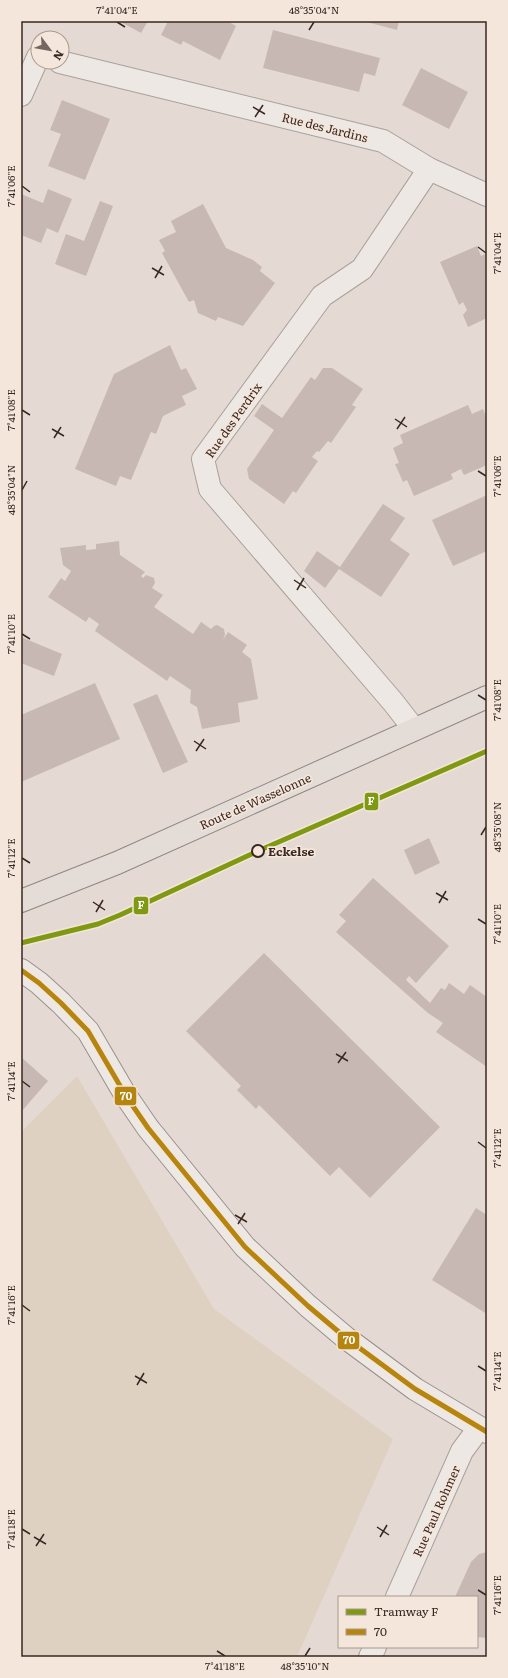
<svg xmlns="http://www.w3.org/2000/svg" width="508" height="1678" viewBox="0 0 508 1678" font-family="Literata,serif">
<rect width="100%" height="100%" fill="#e4dad3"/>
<!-- farmland -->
<polygon fill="#dfd1c2" points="77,1076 214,1309 393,1439 297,1657 21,1657 21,1132"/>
<!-- building -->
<g fill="#c8b8b4">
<polygon points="119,21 148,21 141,33"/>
<polygon points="168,21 193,21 196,23 197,21 230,21 229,22 236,26 220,60 183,41 181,45 161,35"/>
<polygon points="363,21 399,21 397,30"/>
<polygon points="273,30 380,58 375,76 364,73 359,92 263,68"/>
<polygon points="421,68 468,92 449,129 402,105"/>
<polygon points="62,100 110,119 85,180 48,166 61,134 50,130"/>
<polygon points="48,189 72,199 58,233 47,228 41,243 21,235 21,194 43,203"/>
<polygon points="100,201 113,206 86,276 55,264 66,234 84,241"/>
<polygon points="203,204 226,248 253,260 262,267 260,271 275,283 243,326 218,317 216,321 198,313 194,300 189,302 162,253 165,251 159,240 176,232 171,221"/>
<polygon points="477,246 481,256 487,253 487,318 468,327 463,315 467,310 463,302 459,305 440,262"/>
<polygon points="170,345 181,370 186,368 197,389 182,396 186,405 163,416 156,434 151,432 131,480 120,476 116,486 75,469 114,374"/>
<polygon points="323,368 332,368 363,389 352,405 356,407 331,443 328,441 319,452 317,451 312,457 318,461 296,493 293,491 284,504 249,479 247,469 274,430 254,416 262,404 282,418 311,377 315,380"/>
<polygon points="468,405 472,414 483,409 487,419 487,465 464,475 461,469 451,474 453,479 414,496 407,480 403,482 395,464 399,463 393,448 403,443 400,435"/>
<polygon points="487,495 487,551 453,566 432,520"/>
<polygon points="383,504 405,518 390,540 410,554 381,597 339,569 325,588 304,571 317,551 340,567"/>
<polygon points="119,541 120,555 145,572 141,576 143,578 146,575 154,578 155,583 152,588 163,595 154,607 193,634 201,622 211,629 214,626 217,625 224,629 225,635 223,640 228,632 247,645 242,652 251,659 258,699 238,703 240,722 202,729 197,707 190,703 191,690 170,676 167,681 95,631 99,624 89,617 86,622 48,597 61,578 65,581 71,571 63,565 60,548 86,545 86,550 96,549 96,544"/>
<polygon points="21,637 62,654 54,676 21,663"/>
<polygon points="95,683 120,739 21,782 21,715"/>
<polygon points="157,694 188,762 163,773 133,704"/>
<polygon points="429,838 440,863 415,875 404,850"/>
<polygon points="373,878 449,946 416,983 409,976 406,980 430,1003 441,988 445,990 449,983 464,994 470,985 487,997 487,1067 436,1032 443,1023 428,1013 336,932 346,921 339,915"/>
<polygon points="264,953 440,1127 370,1198 339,1167 330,1176 259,1105 256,1109 237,1090 241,1086 186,1031"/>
<polygon points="21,1057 48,1081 21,1112"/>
<polygon points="476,1208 487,1215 487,1314 432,1280"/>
<polygon points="487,1552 487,1638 477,1637 477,1597 455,1597 471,1562 479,1554"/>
</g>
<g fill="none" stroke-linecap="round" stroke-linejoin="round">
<!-- street casing -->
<g stroke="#aaa09b" stroke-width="24">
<g id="street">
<polyline points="60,62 383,141 429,169 487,195"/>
<polyline points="21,95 38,57"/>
<polyline points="414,729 393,702 210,489 203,459 322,296 362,269 429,169"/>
<polyline points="397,1597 462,1451 479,1428"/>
<polyline points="370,1657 375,1647"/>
</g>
</g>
<!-- secondary casing -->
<g stroke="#9a908b" stroke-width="24">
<polyline id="secondary" points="21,970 39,983 61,1003 88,1031 126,1096 148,1128 245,1247 308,1306 346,1338 415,1389 487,1432"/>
</g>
<!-- primary casing -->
<g stroke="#908682" stroke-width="24">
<polyline id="primary" points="21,901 117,863 487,697"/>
</g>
<!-- street -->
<use href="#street" stroke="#ede8e3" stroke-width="22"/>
<!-- secondary -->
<use href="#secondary" stroke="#ede8e3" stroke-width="22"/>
<!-- primary -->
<use href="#primary" stroke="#e4dcd6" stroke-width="22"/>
<!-- bus-1 casing -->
<g stroke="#f4e6da" stroke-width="8">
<polyline id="bus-1" points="21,970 39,983 61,1003 88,1031 126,1096 148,1128 245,1247 308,1306 346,1338 415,1389 487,1432"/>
</g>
<!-- bus-1 -->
<use href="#bus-1" stroke="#b6850f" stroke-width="5"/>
<!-- tram-1 casing -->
<g stroke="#f4e6da" stroke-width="8">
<polyline id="tram-1" points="21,943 98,924 120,915 258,851 487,751"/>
</g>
<!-- tram-1 -->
<use href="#tram-1" stroke="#809912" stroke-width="5"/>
</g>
<!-- ticks -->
<path fill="none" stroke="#3a2722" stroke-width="1.5" d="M117,22L125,27M309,30L314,22M253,107L265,114M255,117L263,105M22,186L30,192M478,247L486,253M152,268L164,275M155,278L162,266M22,410L30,415M395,419L407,427M52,429L64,436M397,429L405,417M54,438L61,427M478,471L486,476M22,490L27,481M294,580L306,588M297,590L304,578M22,634L30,639M478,695L486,700M194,741L206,749M196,751L204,739M481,835L486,827M22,858L30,863M436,893L448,900M93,902L105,910M439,903L446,891M96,912L103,900M478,919L486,924M336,1054L348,1061M338,1063L346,1052M22,1081L30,1087M478,1142L486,1148M235,1215L247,1222M238,1224L245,1213M22,1305L30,1311M478,1366L486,1371M135,1376L147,1383M137,1385L144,1373M377,1527L389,1535M22,1529L30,1534M34,1537L46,1544M380,1537L387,1525M36,1546L44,1534M478,1590L486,1595M217,1651L225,1656M305,1656L310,1648"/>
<!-- markers -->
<circle fill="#f4e6da" stroke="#3a2722" stroke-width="2" cx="258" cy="851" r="6"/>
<g text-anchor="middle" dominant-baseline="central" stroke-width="3.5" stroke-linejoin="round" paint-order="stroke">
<!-- street labels -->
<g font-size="12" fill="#3a2722" stroke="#f4e6da">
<text transform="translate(325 127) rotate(14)">Rue des Jardins</text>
<text transform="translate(233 420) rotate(-55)">Rue des Perdrix</text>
<text transform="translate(255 801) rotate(-24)">Route de Wasselonne</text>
<text transform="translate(436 1511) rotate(-66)">Rue Paul Rohmer</text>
</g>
<!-- stop labels -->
<g font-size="12" font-weight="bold" fill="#3a2722" stroke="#f4e6da" text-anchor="start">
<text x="268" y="851">Eckelse</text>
</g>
</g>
<g stroke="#f4e6da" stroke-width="1.5">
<rect x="364" y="792" width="15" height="19" rx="4" fill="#809912"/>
<rect x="133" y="896" width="16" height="19" rx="4" fill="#809912"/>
<rect x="114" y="1086" width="23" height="20" rx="4" fill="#b6850f"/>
<rect x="337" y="1331" width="23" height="19" rx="4" fill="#b6850f"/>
</g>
<g font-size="11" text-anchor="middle" font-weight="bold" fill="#fff">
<text x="371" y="805">F</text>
<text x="141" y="909">F</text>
<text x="126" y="1100">70</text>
<text x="349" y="1344">70</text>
</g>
<!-- border -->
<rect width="508" height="1678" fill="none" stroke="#f4e6da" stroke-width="44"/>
<!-- legend -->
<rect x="338" y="1596" width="140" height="52" fill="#f4e6da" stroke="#aa9a90"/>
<rect x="346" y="1609" width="20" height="6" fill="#809912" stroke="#aa9a90"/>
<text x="374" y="1616" font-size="12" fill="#3a2722">Tramway F</text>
<rect x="346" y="1629" width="20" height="6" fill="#b6850f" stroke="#aa9a90"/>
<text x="374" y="1636" font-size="12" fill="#3a2722">70</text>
<!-- north arrow -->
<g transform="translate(50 50) rotate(122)"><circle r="19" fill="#f4e6da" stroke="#aa9a90"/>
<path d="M0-3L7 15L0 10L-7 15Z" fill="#766660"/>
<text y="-6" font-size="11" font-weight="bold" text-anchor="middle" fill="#3a2722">N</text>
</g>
<rect x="22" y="22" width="464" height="1634" fill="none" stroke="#3a2722" stroke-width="1.5"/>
<g font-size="10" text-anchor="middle" fill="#3a2722">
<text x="117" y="14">7°41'04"E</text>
<text x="314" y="14">48°35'04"N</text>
<text transform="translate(11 186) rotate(-90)" y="4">7°41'06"E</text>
<text transform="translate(497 253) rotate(-90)" y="4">7°41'04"E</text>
<text transform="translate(11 410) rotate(-90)" y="4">7°41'08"E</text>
<text transform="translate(497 476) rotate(-90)" y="4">7°41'06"E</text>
<text transform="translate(11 490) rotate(-90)" y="4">48°35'04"N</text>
<text transform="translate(11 634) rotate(-90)" y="4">7°41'10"E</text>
<text transform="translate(497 700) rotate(-90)" y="4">7°41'08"E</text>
<text transform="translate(497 827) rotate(-90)" y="4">48°35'08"N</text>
<text transform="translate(11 858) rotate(-90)" y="4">7°41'12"E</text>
<text transform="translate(497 924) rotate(-90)" y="4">7°41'10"E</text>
<text transform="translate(11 1081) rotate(-90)" y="4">7°41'14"E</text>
<text transform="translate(497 1148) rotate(-90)" y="4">7°41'12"E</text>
<text transform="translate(11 1305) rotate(-90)" y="4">7°41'16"E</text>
<text transform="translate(497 1371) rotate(-90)" y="4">7°41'14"E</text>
<text transform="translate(11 1529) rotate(-90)" y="4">7°41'18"E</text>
<text transform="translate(497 1595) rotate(-90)" y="4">7°41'16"E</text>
<text x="225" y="1670">7°41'18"E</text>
<text x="305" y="1670">48°35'10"N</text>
</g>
</svg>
